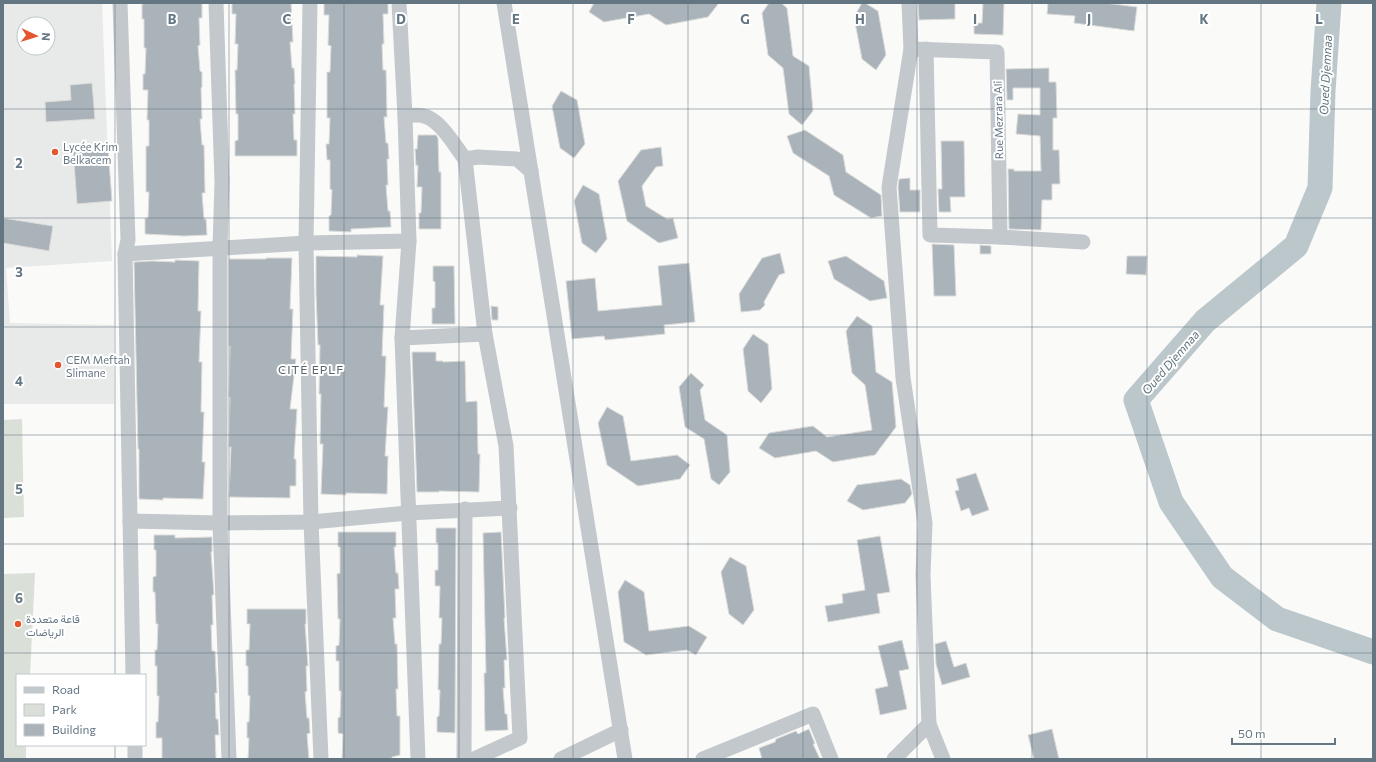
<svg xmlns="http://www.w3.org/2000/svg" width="1376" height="762" viewBox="0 0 1376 762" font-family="Commissioner,Vazirmatn,sans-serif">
<rect width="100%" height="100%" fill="#fafaf8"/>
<!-- built -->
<path fill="#e8e9e9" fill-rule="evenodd" d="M3,3H102L112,261L6,268L10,323L114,325V404H3ZM24,24H48V48H24Z"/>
<!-- green -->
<g fill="#dadfd7">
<polygon points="22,419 24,517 3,518 3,420"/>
<polygon points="35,573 30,675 17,675 17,745 26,745 26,759 3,759 3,574"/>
</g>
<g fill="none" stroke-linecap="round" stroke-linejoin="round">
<!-- river -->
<polyline stroke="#bbc7cb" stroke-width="25" points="1329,3 1323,91 1320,188 1296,246 1205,321 1136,400 1171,502 1222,577 1277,619 1373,652"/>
</g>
<!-- building -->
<g fill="#aab3b9" stroke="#dcdcda">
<polygon points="150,3 202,3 202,18 199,18 200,45 198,46 200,71 202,72 202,87 201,88 202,119 200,119 202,145 204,145 205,193 202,193 204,219 206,219 207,235 184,236 145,234 145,218 148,218 149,192 146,192 146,146 149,146 149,120 147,120 148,90 143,90 143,74 145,74 146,48 144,48 144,19 142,19 142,4"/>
<polygon points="232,3 291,3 293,42 290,42 292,68 294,68 295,84 294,84 295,114 293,114 294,140 297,140 297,156 235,156 235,141 238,140 238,114 236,114 235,70 237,70 238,44 235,44 236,14 232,14"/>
<polygon points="324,3 388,3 388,14 383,14 384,44 382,44 383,70 386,70 387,117 384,117 386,143 388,143 389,159 387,159 388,185 386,185 388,211 390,211 391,227 351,229 351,232 329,231 329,216 331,215 332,190 330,189 330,160 327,160 326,144 329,144 330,118 327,118 327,72 330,72 331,46 328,45 329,15 324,15"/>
<polygon points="594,3 719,3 708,17 666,25 649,14 604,22 589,12"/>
<polygon points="769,3 781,3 787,8 793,56 809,66 813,111 802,125 789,114 783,68 768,55 762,13"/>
<polygon points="862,3 865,3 878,11 886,55 876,70 862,59 854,17"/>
<polygon points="918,3 955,3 955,19 919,20"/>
<polygon points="983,3 1004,3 1003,35 974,34 974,23 982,23"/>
<polygon points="1048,3 1105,3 1137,7 1134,31 1074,23 1075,16 1047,14"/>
<polygon points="1049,68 1049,82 1056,82 1057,118 1053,118 1053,150 1059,150 1060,184 1052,184 1052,200 1042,200 1041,230 1009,229 1008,169 1014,169 1014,171 1041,171 1040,136 1016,134 1018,114 1040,115 1040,88 1013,88 1013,100 1007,100 1006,69"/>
<polygon points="92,83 95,119 46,122 45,102 71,100 70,85"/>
<polygon points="561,91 577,100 585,144 574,158 560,148 552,106"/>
<polygon points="805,130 843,155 846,172 881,195 882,216 871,218 834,195 829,176 793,153 787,136"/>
<polygon points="418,135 436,135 438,138 439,172 441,172 441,229 419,229 419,213 421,213 422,187 417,187 418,165 416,166 415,149 417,149"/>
<polygon points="941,141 964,141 965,197 950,197 951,212 939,212 938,189 942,189"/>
<polygon points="108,147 112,201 77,204 73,149"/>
<polygon points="661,147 663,166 656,167 642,186 646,206 667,219 673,218 678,238 659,243 627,221 618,181 641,150"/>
<polygon points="910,178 910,190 920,190 920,212 900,212 898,187 899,179"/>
<polygon points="583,185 599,194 607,239 596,253 582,243 574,201"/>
<polygon points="3,218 53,226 49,251 3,243"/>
<polygon points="932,244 954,245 956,296 934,296"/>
<polygon points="980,245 991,246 991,254 980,254"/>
<polygon points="780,253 785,273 779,275 764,302 765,305 760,310 741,312 739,294 762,258"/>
<polygon points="357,255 383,256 380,305 384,305 382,356 386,356 384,407 388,407 385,456 388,456 387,494 346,493 346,495 321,494 323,444 320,444 321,394 319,394 320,345 318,345 316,293 316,256 357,257"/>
<polygon points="846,256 884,281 887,298 870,301 834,279 828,261"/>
<polygon points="1127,256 1147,256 1146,275 1126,274"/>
<polygon points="266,258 292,258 290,309 293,309 291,359 296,359 290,409 297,409 294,459 296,459 296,486 290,486 290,498 229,497 231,447 229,447 230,397 229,397 230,346 229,346 229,259 266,259"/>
<polygon points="175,260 199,261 198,311 201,311 199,362 202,362 201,412 204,412 202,462 205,462 203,499 163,498 163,500 139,499 139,449 138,449 134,262 152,261 175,262"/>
<polygon points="689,263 695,322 664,325 665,334 605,340 604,336 572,339 566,281 595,278 598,311 662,305 658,266"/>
<polygon points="433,266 454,266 455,324 432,324 432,308 435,308 435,282 433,281"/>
<polygon points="491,306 498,307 498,320 492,320"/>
<polygon points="857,316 872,326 876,372 892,382 896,427 875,455 833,462 816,451 775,458 759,448 769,433 813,426 827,437 872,430 865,385 852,373 846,331"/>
<polygon points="753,334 768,344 772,389 761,403 748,391 743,349"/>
<polygon points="412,352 436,352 436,361 443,361 443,362 465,361 466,402 477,401 478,454 480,454 479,492 439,491 439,492 417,492"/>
<polygon points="691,373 704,385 700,390 705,420 727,435 730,472 719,485 711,479 704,439 685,427 679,387"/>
<polygon points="607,407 623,416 631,461 677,455 690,465 680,479 638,486 607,465 598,423"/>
<polygon points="976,473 989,510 972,516 969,508 961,511 955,491 959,490 956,479"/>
<polygon points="901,479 910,485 912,494 905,503 863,510 847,501 857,485"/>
<polygon points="436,528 456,528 455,733 437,732 437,717 439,716 440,690 438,690 439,644 441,644 442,618 439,618 440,586 435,586 435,570 438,570 438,543 436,543"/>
<polygon points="338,532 396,532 396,547 394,547 396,573 398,573 399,589 395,589 396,618 393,618 395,644 397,644 398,689 396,689 397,716 400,716 400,755 392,757 392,759 342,759 343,734 338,733 338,718 340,717 341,691 339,691 339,661 336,661 336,646 339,645 340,619 338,619 337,574 340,573 340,547 338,547"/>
<polygon points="501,532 505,618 504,618 507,660 504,660 505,688 503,688 505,714 507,714 508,730 485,731 484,673 486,673 483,533"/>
<polygon points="154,535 175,535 175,538 212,537 212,552 211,552 214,595 212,595 213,625 211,625 212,651 215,651 217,693 215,693 216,719 218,719 219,735 215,735 216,759 162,759 162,738 156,738 156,722 158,722 159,696 157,696 157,666 155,666 155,650 157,650 158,624 156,624 155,592 153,592 153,577 156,576 156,550 154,550"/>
<polygon points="880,536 890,592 877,594 880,613 828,622 825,606 843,603 842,594 865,590 857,540"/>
<polygon points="730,557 746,566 754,610 743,625 729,614 721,572"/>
<polygon points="625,580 644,592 649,631 689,626 707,637 696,655 687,650 646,655 624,642 618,592"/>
<polygon points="247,609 306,609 306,624 305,624 308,666 306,666 307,691 305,692 307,718 309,718 310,733 307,734 309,759 248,759 249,738 247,738 247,722 249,722 250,696 248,695 248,666 246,666 246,650 249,650 250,624 247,624"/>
<polygon points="902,640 909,669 899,671 907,709 880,715 875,689 888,686 878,646"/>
<polygon points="946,641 954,667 966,663 970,677 942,685 936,664 935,644"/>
<polygon points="809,729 815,744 813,744 820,759 762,759 759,748 775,742 776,739 796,731 798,734"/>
<polygon points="1052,729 1059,759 1034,759 1028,735"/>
</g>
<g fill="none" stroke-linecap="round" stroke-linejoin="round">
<!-- minor -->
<g stroke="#c3c8cc" stroke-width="15">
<polyline points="120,3 128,240 125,254 133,675"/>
<polyline points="216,3 222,182 220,248 220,523 229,759"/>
<polyline points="310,3 306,243 311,522 321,759"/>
<polyline points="399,3 405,116 409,241 402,338 418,759"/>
<polyline points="504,3 625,759"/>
<polyline points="909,3 911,49 997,52 1000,237 1083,242"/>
<polyline points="911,49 889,187 903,378 925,523 923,575 929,724 943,759"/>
<polyline points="926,49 930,235 1000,237"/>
<path d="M405,116C412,115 420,114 427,117C442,123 455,146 465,159"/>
<polyline points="125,254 306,243 409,241"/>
<polyline points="402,338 485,334"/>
<polyline points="130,521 220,523 311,522 408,513 510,508"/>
<polyline points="135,745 135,759"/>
<polyline points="464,759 465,509"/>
<polyline points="474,759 520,738 506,446 485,334 465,159 478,157 517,159 531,171"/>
<polyline points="561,759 621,730"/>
<polyline points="703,759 813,714 831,759"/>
<polyline points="894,759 929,724"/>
</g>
</g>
<!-- grid -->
<path fill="none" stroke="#657683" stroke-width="1" stroke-opacity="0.55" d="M115,3V675M229,3V759M344,3V759M459,3V759M573,3V759M688,3V759M803,3V759M917,3V759M1032,3V759M1147,3V759M1261,3V759M3,109H1373M3,218H1373M3,327H1373M3,435H1373M3,544H1373M3,653H1373M115,745V759"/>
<!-- markers -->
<g fill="#e4572e" stroke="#fff" stroke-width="1.5">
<circle cx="55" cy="152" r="4"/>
<circle cx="58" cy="365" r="4"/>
<circle cx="18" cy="624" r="4"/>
</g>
<g text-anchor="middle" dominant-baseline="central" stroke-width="4" stroke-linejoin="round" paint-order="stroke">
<!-- street labels -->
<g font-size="11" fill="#657683" stroke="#fff">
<text transform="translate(998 120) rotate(-91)">Rue Mezrara Ali</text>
</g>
<!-- poi labels -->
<g font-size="11" fill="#657683" stroke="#fff" text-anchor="start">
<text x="63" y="146">Lycée Krim<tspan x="63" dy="13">Belkacem</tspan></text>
<text x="66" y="359">CEM Meftah<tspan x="66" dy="13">Slimane</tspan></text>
<text x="26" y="618">قاعة متعددة<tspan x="26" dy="13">الرياضات</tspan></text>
</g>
<!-- water labels -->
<g font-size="12" font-style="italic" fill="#60757c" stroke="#fff">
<text transform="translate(1325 75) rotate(-87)">Oued Djemnaa</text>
<text transform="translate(1170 362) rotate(-49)">Oued Djemnaa</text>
</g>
<!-- neighbourhood labels -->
<g font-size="12" letter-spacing="1" fill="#57646e" stroke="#fff">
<text x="311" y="369">CITÉ EPLF</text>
</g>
</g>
<g font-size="13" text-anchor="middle" font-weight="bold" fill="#657683" stroke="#fff" stroke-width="4" stroke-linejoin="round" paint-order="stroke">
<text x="172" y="24">B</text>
<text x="287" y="24">C</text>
<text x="401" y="24">D</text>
<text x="516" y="24">E</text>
<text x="631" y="24">F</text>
<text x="745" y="24">G</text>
<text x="860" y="24">H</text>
<text x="975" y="24">I</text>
<text x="1089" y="24">J</text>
<text x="1204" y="24">K</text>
<text x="1319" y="24">L</text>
<text x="19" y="168">2</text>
<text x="19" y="277">3</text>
<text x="19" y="386">4</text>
<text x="19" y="494">5</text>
<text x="19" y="603">6</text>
</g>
<!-- border -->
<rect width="1376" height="762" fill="none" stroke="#657683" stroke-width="8"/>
<!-- legend -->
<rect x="16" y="674" width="130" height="72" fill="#ffffff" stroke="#c1c8cd"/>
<rect x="24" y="687" width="20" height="6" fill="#c3c8cc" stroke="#c1c8cd"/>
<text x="52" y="694" font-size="12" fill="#657683">Road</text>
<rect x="24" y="704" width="20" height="12" fill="#dadfd7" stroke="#c1c8cd"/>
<text x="52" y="714" font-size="12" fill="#657683">Park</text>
<rect x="24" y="724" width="20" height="12" fill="#aab3b9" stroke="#c1c8cd"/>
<text x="52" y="734" font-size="12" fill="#657683">Building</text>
<!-- north arrow -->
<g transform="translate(36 36) rotate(94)"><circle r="19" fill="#ffffff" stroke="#c1c8cd"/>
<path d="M0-3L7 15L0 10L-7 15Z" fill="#e4572e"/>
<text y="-6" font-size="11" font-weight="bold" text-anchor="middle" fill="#657683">N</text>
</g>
<!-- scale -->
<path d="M1232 738v6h103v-6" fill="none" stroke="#657683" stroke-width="2"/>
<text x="1238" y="738" font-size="12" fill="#657683" stroke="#ffffff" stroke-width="3" paint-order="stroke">50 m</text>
</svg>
